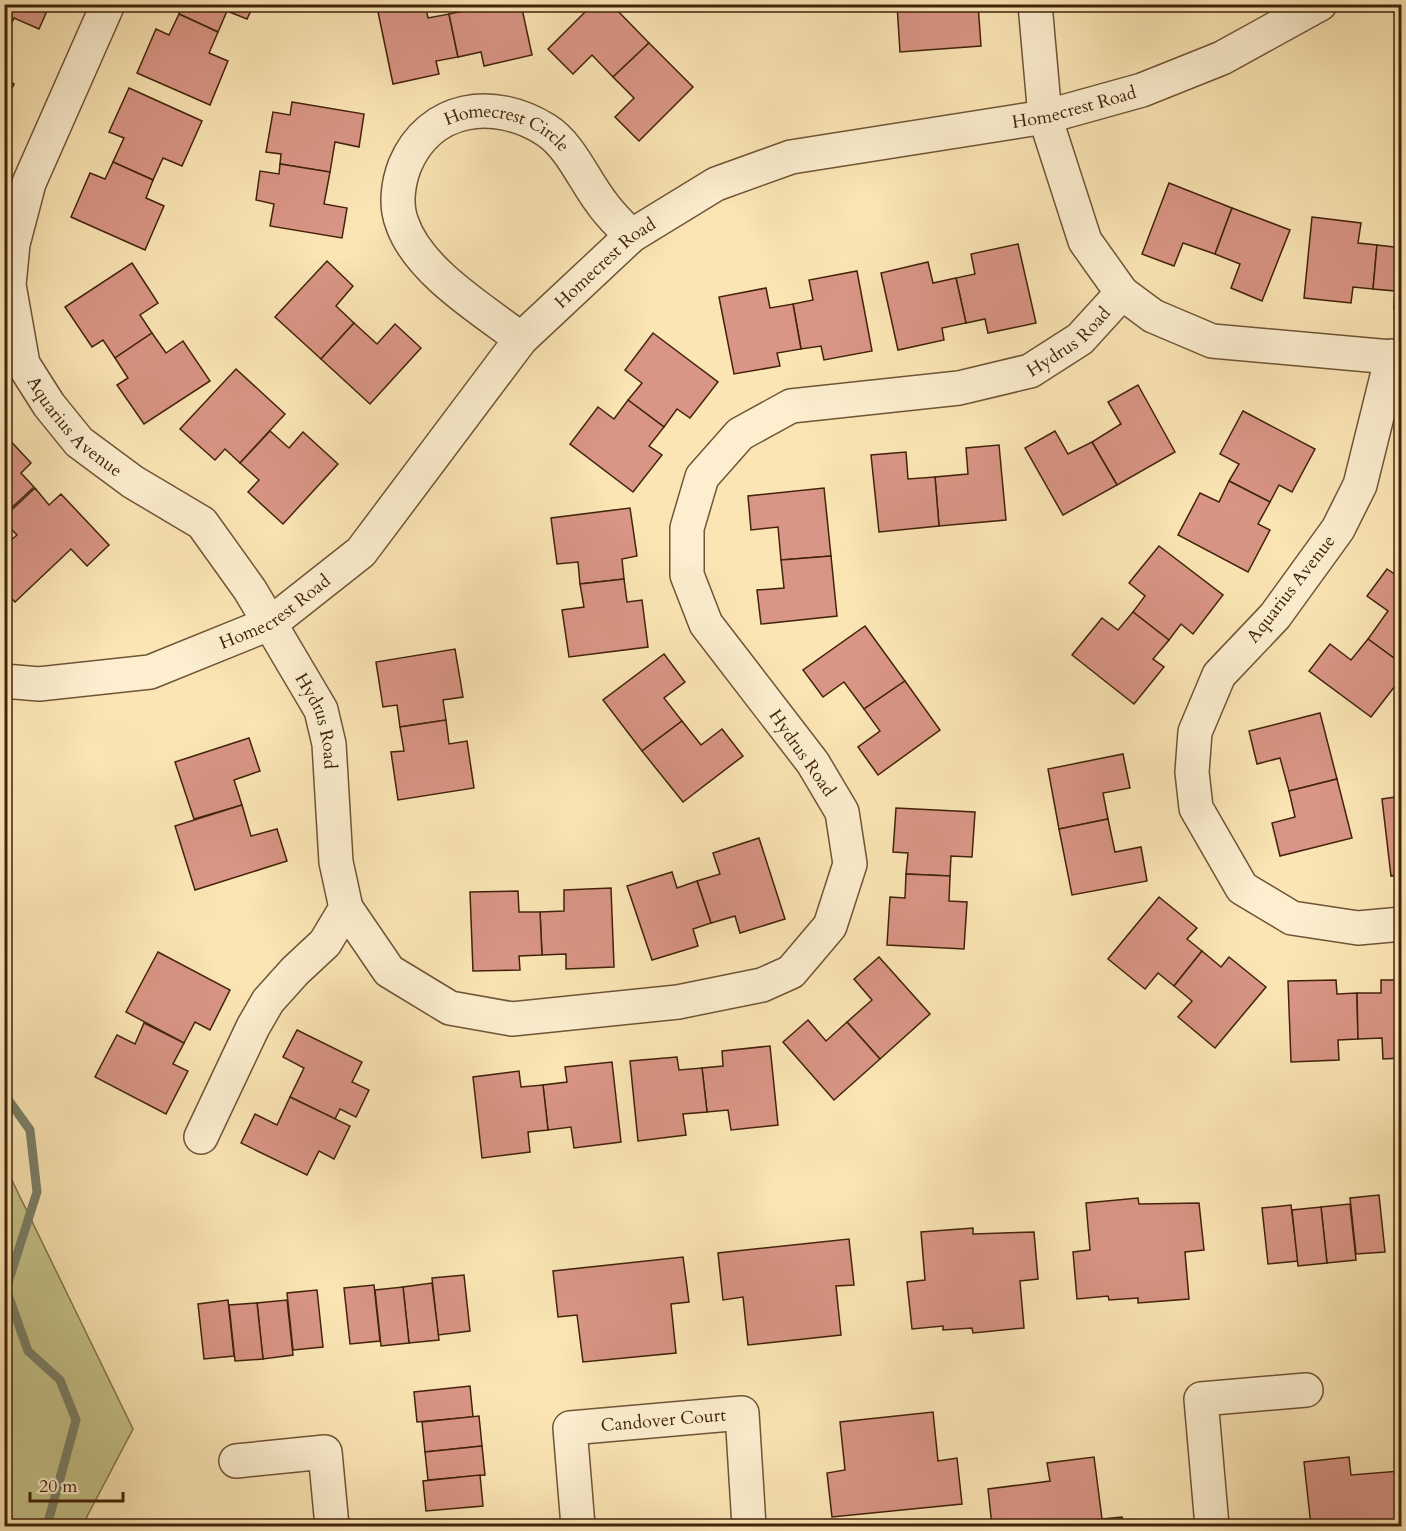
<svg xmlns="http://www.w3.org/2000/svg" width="1406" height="1531" viewBox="0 0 1406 1531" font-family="Cardo,serif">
<rect width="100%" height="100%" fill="#fbe5b5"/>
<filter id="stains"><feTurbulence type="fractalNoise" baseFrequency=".00333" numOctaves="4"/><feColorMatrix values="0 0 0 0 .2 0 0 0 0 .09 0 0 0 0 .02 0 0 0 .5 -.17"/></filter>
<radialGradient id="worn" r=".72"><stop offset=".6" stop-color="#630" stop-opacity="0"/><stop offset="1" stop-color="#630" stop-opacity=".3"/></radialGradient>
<!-- green -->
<polygon fill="#c5c38a" stroke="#84734a" stroke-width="1.5" points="5,1166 133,1429 82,1526 5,1526"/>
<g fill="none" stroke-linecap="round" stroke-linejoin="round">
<!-- stream -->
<polyline stroke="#7a8169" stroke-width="9" points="4,1094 30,1130 37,1192 6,1289 28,1351 60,1380 76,1420 47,1526"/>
</g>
<!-- building -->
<g fill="#d99585" stroke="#42230a" stroke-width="1.5">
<polygon points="4,4 50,4 39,29 14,18 4,40"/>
<polygon points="183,4 254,4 247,19 227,11 218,32 179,14"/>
<polygon points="388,4 425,4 428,18 449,14 458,57 436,61 439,74 393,84 377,7"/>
<polygon points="472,4 521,4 532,55 484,66 481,52 458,57 449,14 473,9"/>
<polygon points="593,4 611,4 649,43 613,77 592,55 573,74 548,49"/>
<polygon points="978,4 981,46 900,52 897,5"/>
<polygon points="179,14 218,32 209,53 228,61 210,105 137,73 156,29 169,35"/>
<polygon points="649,43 693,87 639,141 615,117 634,98 613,77"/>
<polygon points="4,80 14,84 4,106"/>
<polygon points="129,88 202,121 182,166 163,158 153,180 113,162 124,138 109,132"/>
<polygon points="292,102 364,114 359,147 335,142 330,172 280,164 281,154 266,152 273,112 290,115"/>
<polygon points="113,162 153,180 146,198 164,206 145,250 71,217 90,173 105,179"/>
<polygon points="280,164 330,172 324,204 347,208 342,238 270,226 274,204 256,200 260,171 279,174"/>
<polygon points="1169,183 1232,208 1215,254 1183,243 1174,266 1142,254"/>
<polygon points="1232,208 1290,230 1262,301 1231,288 1240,264 1215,254"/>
<polygon points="1312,217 1361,223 1358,243 1377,245 1373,289 1353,287 1351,303 1304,298"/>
<polygon points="1018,244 1036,323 988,333 985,319 966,323 956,278 975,274 971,254"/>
<polygon points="1377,245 1402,248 1402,310 1394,309 1395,291 1373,289"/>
<polygon points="327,261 353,286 336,306 354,323 321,359 275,317"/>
<polygon points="928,262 933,283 956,278 966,323 942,328 944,340 898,350 881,273"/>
<polygon points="132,263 158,303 140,315 152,333 115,358 103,340 92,347 65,307"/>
<polygon points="857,271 872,351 824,360 821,346 801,349 793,304 813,300 809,280"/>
<polygon points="766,288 770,308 793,304 801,349 777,353 780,366 734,374 719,297"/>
<polygon points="354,323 377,344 395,324 421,348 370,404 321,359"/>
<polygon points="152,333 166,353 183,341 210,381 144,424 117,385 128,378 115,358"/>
<polygon points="653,333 718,382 690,418 677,409 664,427 628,400 642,383 625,370"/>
<polygon points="236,369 285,414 240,463 225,449 215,460 180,429"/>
<polygon points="1138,385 1175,452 1117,485 1092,442 1121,424 1108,402"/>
<polygon points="628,400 664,427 649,446 662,455 633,492 570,444 598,407 614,419"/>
<polygon points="1243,411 1315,449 1292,492 1279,485 1270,502 1229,481 1239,464 1220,454"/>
<polygon points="270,431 289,448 303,432 338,464 283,524 248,492 259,480 240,463"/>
<polygon points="1055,431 1068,454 1092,442 1117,485 1063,515 1025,448"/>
<polygon points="4,434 31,463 21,473 34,487 4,515"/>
<polygon points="999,445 1006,520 939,526 935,477 968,474 966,448"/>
<polygon points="906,452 908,479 935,477 939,526 879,532 871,455"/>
<polygon points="1229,481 1270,502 1258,524 1270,530 1248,572 1178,535 1200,493 1219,502"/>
<polygon points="35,488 49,505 61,494 109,545 87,566 71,549 15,602 4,591 4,546 17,535 4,522 4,517"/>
<polygon points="824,488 831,556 781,560 778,527 751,530 748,496"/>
<polygon points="630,508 637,556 622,559 624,579 580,584 578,562 557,564 551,518"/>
<polygon points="1159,546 1223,595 1193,634 1181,624 1169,640 1133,612 1145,596 1129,583"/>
<polygon points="831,556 837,616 761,624 757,590 784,588 781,560"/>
<polygon points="1387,569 1402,579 1402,664 1368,639 1388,611 1367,596"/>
<polygon points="624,579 627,602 642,600 648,647 569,657 562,610 584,607 580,584"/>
<polygon points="1133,612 1169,640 1153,659 1164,667 1134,704 1072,655 1102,618 1118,630"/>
<polygon points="865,626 905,681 864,709 844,682 823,697 803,670"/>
<polygon points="1368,639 1402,664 1402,677 1371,717 1309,671 1330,644 1351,660"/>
<polygon points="455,649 463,697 443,700 446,720 400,727 397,705 383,707 376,662"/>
<polygon points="664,654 685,682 664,698 682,721 642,751 603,700"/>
<polygon points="905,681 940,730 878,775 858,747 880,731 864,709"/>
<polygon points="1320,713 1337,779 1289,791 1280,758 1257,764 1249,731"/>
<polygon points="446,720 449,744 467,741 474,788 398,800 391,752 404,751 400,727"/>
<polygon points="682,721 701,745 722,729 743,756 683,802 642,751"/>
<polygon points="249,738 260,771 234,780 242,805 194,819 175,762"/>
<polygon points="1123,754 1130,788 1103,793 1108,819 1059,829 1048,769"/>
<polygon points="1337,779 1352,838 1280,856 1272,823 1295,817 1289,791"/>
<polygon points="1402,796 1402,874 1391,876 1382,799"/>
<polygon points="242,805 251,836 277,829 287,861 195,890 175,826"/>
<polygon points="896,808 975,812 972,857 951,856 950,876 906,874 908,853 893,852"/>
<polygon points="1108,819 1115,852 1141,847 1147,881 1072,895 1059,829"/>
<polygon points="759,838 785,919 740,933 735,916 711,923 697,881 720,874 713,853"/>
<polygon points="672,872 677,888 697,881 711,923 693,929 698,946 652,960 627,886"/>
<polygon points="906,874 950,876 949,901 967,902 964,949 887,945 890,897 905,898"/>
<polygon points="611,888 614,967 566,969 566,954 542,955 540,912 564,911 564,890"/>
<polygon points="518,891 519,912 540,912 542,955 519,956 520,970 473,971 470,892"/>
<polygon points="1159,897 1197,928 1187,939 1202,951 1174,986 1158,973 1145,989 1108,959"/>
<polygon points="1202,951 1221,967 1229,957 1266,987 1215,1048 1178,1017 1192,1001 1174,986"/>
<polygon points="158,952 230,990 210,1030 195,1022 184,1043 126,1012"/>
<polygon points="879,957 930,1014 880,1059 847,1022 872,1000 854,979"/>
<polygon points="1336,980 1337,994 1357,993 1358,1039 1338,1040 1339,1060 1291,1062 1288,981"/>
<polygon points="1381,980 1402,980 1402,1058 1383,1059 1382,1038 1358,1039 1357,993 1381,993"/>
<polygon points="808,1020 826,1041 847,1022 880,1059 834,1100 783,1042"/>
<polygon points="144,1023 184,1043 173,1064 188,1071 166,1114 95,1077 117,1035 135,1044"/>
<polygon points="297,1030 362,1062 352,1082 369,1090 356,1117 340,1109 335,1119 290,1097 304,1068 283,1057"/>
<polygon points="770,1046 778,1125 731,1130 728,1110 707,1112 702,1068 723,1066 722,1051"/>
<polygon points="677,1057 679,1070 702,1068 707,1112 683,1114 686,1135 638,1141 630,1061"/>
<polygon points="612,1062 621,1142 574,1148 571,1127 548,1130 543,1085 567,1082 565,1067"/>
<polygon points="519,1071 521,1087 543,1085 548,1130 528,1132 530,1152 482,1158 473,1077"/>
<polygon points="290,1097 350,1126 334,1159 319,1151 307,1175 241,1143 255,1114 277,1125"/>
<polygon points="1379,1195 1385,1252 1356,1254 1350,1198"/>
<polygon points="1138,1198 1139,1204 1199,1203 1204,1250 1185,1252 1189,1299 1138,1303 1138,1298 1109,1300 1108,1296 1077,1299 1073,1252 1090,1250 1086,1203"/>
<polygon points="1350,1204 1356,1260 1327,1263 1321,1207"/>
<polygon points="1291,1205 1298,1261 1268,1264 1262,1208"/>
<polygon points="1321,1207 1327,1263 1298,1266 1292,1210"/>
<polygon points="973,1228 973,1234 1034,1232 1038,1279 1020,1281 1024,1328 973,1333 972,1328 943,1330 943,1326 912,1329 907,1282 925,1280 921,1232"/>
<polygon points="849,1239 854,1285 836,1286 841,1335 748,1345 743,1297 723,1300 718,1253"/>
<polygon points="683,1257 689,1302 671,1304 676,1353 583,1362 577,1315 558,1317 553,1271"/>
<polygon points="464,1275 470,1331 438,1335 432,1278"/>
<polygon points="432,1283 439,1340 409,1343 403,1287"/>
<polygon points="374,1285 380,1341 350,1344 344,1288"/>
<polygon points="403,1287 409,1343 381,1346 375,1290"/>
<polygon points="317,1290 323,1347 293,1350 287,1293"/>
<polygon points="228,1300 234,1356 204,1359 198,1304"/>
<polygon points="287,1300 293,1355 263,1359 257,1303"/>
<polygon points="257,1303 263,1359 235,1361 229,1305"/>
<polygon points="470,1386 473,1417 417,1422 414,1392"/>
<polygon points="933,1412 938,1461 957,1458 962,1504 832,1517 827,1473 845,1470 840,1422"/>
<polygon points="479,1416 482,1446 425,1452 422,1422"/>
<polygon points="482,1446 485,1475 428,1480 425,1452"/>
<polygon points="1094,1457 1102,1519 1122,1517 1123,1526 992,1526 988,1489 1050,1481 1047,1463"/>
<polygon points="1349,1457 1351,1475 1400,1471 1402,1526 1311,1526 1304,1462"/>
<polygon points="480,1475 483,1506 426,1511 423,1481"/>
</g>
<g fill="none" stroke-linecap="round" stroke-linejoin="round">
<!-- minor casing -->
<g stroke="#705435" stroke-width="36">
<g id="minor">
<path id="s1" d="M108,4L29,183L13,244L9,285L23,364L49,405L79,442L133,482L202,523L250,590L321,710L329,744L336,862L346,908L389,971L450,1008L512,1019L678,1002L762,985L791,972L830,926L850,864L842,812L813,763L706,624L687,575V528L702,477L740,434L791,406L959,388L1030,371L1080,339L1122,293"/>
<polyline points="1035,4 1045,117 1085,241 1122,293 1153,316 1212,341 1402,358"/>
<path id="s2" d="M521,339C483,310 418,271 402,223C395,205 398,183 405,165C430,106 494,97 546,130C570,145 584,180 601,202C609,214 621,225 631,236"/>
<polyline points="1392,356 1360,485 1338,529 1275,616 1219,675 1195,732 1192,772 1196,808 1242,888 1292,918 1358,928 1402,924"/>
<path id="s3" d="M4,681L39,684L150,672L271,623L361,552L521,339L631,236L716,184L791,157L1045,117L1142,90L1222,58L1320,4"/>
<polyline points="201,1137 253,1027 268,1001 295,971 325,943 346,908"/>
<polyline points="236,1461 325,1452 332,1526"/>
<path id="s4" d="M578,1526L570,1428L742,1413L749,1526"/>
<polyline points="1212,1526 1201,1399 1306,1390"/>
</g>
</g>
<!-- minor -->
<use href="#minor" stroke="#fceecf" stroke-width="33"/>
</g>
<g text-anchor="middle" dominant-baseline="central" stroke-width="6" stroke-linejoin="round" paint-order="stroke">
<!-- street labels -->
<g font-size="18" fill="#42230a" stroke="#fceecf">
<text stroke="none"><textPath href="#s3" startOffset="1276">Homecrest Road</textPath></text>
<text stroke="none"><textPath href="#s2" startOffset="356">Homecrest Circle</textPath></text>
<text stroke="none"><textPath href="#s3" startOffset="772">Homecrest Road</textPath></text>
<text stroke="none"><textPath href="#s1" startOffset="2510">Hydrus Road</textPath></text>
<text stroke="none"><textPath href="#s1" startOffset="462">Aquarius Avenue</textPath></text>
<text transform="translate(1291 589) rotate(-52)">Aquarius Avenue</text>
<text stroke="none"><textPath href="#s3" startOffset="286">Homecrest Road</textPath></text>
<text stroke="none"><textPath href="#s1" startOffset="855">Hydrus Road</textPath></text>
<text transform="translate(802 753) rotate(55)">Hydrus Road</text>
<text stroke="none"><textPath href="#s4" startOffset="192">Candover Court</textPath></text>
</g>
</g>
<!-- margin -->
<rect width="1406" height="1531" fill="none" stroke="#fbe5b5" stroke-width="24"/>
<rect x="6" y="6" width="1394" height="1519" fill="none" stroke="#42230a" stroke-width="3"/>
<rect x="12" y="12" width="1382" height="1507" fill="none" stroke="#42230a" stroke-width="1.5"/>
<!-- scale -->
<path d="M30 1492v9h93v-9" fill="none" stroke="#42230a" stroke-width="3"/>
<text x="39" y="1492" font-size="18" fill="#42230a" stroke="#fceecf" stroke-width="4.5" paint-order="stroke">20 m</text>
<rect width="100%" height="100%" filter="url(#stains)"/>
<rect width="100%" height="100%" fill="url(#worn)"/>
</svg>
